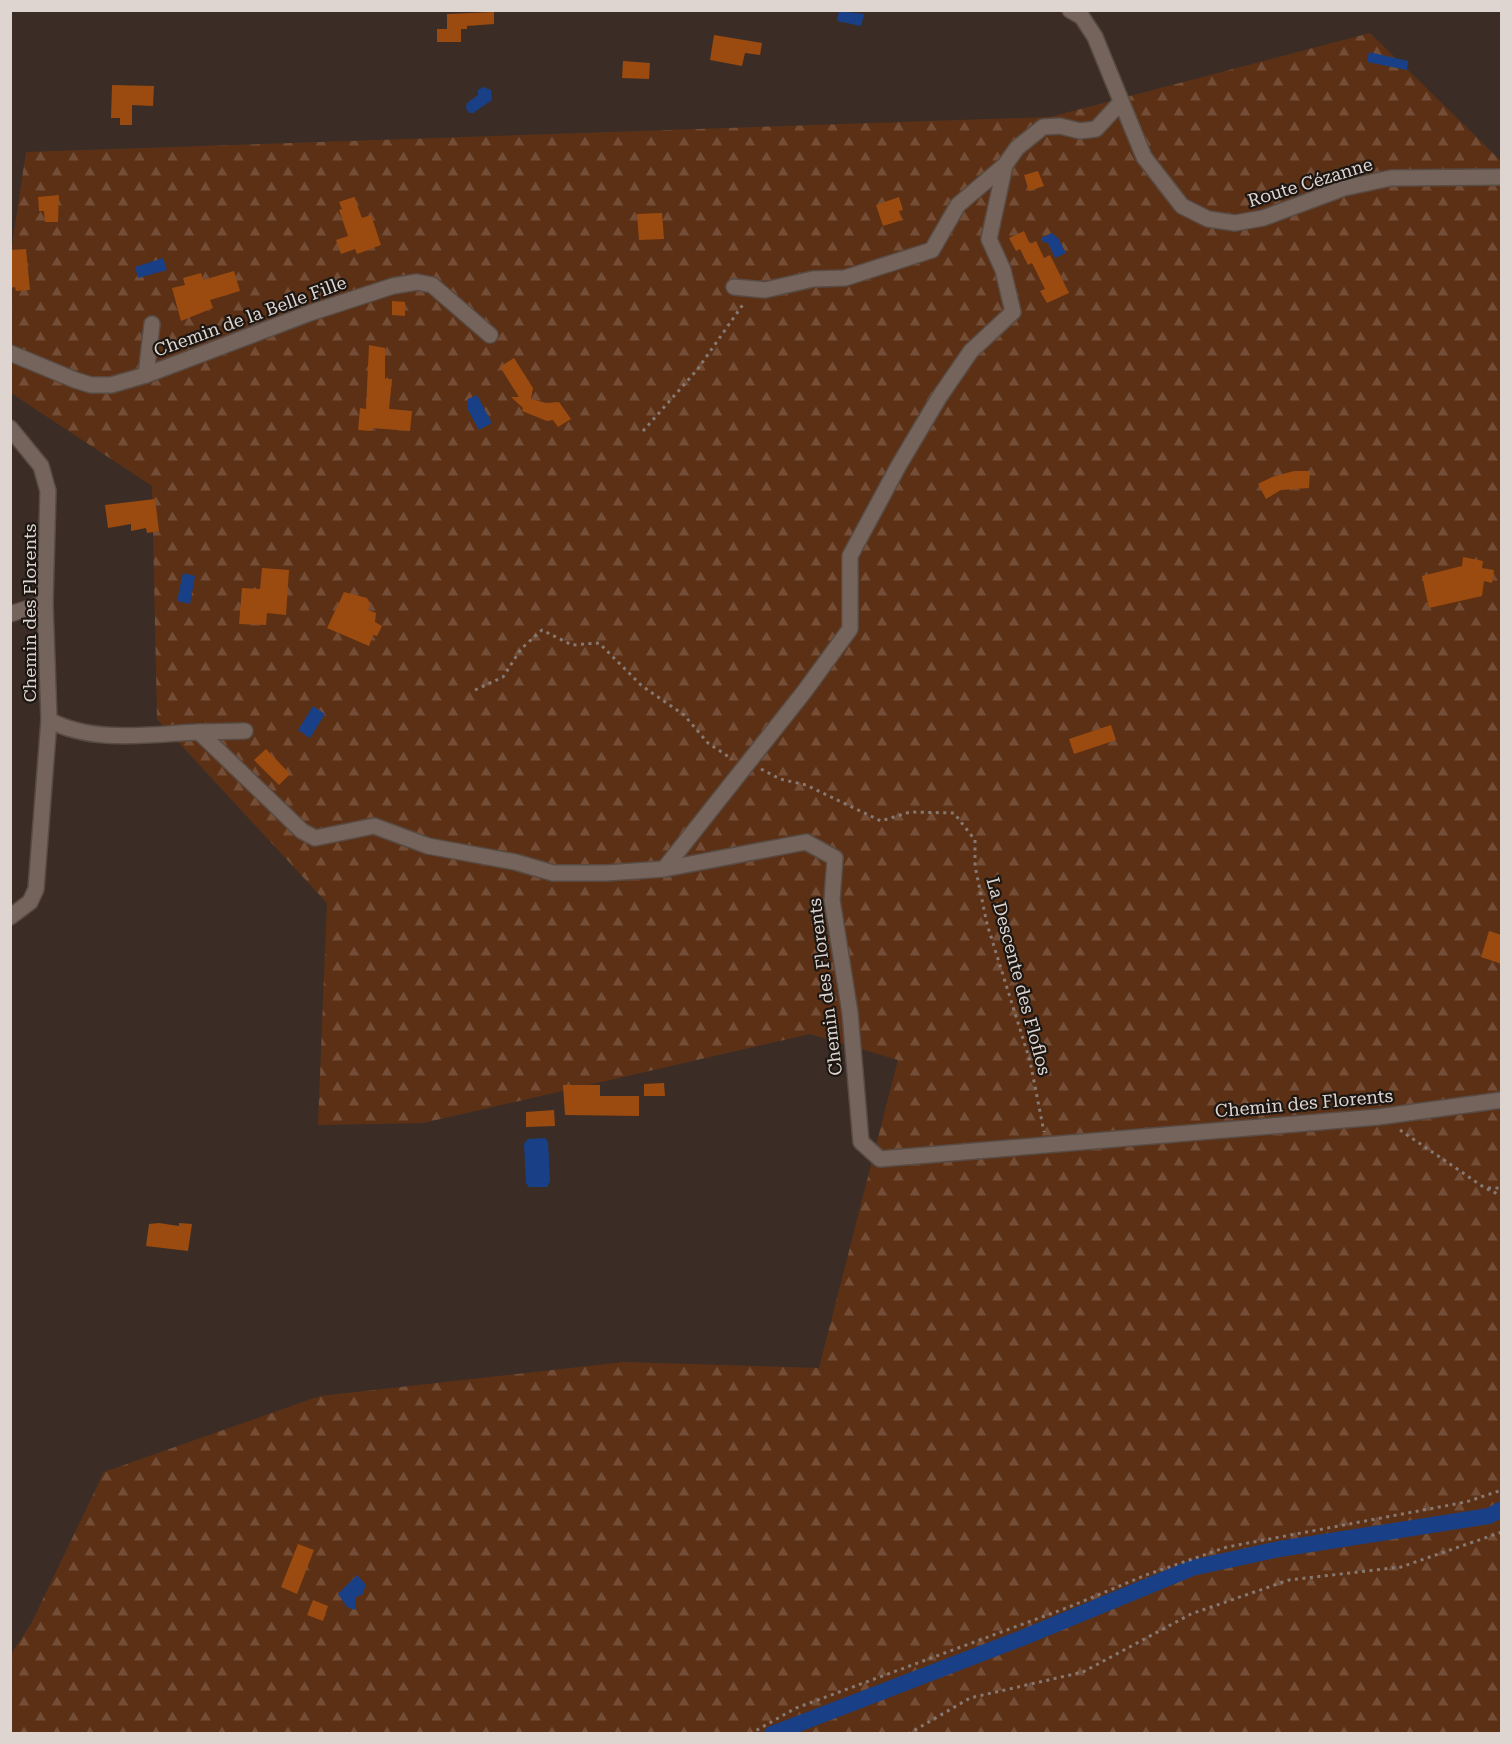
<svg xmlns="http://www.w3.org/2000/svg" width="1512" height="1744" viewBox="0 0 1512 1744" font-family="'Roboto Serif',serif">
<defs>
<pattern id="forest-firs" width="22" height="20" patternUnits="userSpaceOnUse" patternTransform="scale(1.5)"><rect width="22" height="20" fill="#5c3015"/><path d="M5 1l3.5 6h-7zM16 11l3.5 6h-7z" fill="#734d36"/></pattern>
</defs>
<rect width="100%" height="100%" fill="#3b2d25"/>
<!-- forest -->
<polygon fill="url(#forest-firs)" points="1370,33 1501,161 1501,1733 11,1734 11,1654 31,1624 104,1472 320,1396 624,1362 819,1368 898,1060 810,1034 423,1123 318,1125 327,903 157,719 152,486 11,393 11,252 26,152 1050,117"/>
<!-- water -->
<g fill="#194086">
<polygon points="839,11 864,14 861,26 837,21"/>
<polygon points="1369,52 1408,61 1407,70 1367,62"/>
<polygon points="483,87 491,90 492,100 473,113 469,113 466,108 467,103 478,95 478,90"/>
<polygon points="1052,233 1058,238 1066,253 1055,258 1048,243 1043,242 1041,238"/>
<polygon points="163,258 167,270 138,278 135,267"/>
<polygon points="477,395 492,423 479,430 467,408 468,399"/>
<polygon points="183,573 195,576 190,604 177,601"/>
<polygon points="313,706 325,714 310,738 298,730"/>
<polygon points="545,1138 548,1142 550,1181 547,1187 529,1187 526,1183 524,1144 528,1139"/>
<polygon points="357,1575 366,1585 362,1595 356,1597 355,1610 347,1607 338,1594"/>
</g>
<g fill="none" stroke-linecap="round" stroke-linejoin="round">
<!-- canal -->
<polyline stroke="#194086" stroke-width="16" points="772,1734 1022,1638 1192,1568 1279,1549 1489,1516 1502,1509"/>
</g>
<!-- building -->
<g fill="#9b4b10">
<polygon points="494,12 494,24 467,26 467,29 461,29 461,42 437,42 437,29 447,29 447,14"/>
<polygon points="714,35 762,43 760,55 745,53 742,66 710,60"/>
<polygon points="623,61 650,63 649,79 622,78"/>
<polygon points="112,85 154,86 153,106 132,105 132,125 120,125 120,118 111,118"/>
<polygon points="1038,171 1044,186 1029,191 1024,175"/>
<polygon points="59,195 58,222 45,222 44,211 39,211 38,197"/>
<polygon points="354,197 362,218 371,215 381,245 357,254 355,249 341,254 336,240 348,236 339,210 342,209 339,202"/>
<polygon points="899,197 903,210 899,211 902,220 883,226 876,205"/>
<polygon points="662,213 664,239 639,240 637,214"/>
<polygon points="1024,231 1030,244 1036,241 1044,258 1050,255 1069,293 1047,303 1040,291 1045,289 1032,263 1028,265 1020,249 1016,251 1009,238"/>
<polygon points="26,249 30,290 16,291 15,287 10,288 10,250"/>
<polygon points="234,271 240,291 210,300 213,308 181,321 172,288 185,285 183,278 201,273 203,280"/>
<polygon points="392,301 405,302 405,316 392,315"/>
<polygon points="369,345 385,348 385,379 392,379 389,409 412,411 410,431 372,428 372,431 358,430 360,408 366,409"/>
<polygon points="514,358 533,388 531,399 546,403 559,402 571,419 558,427 553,420 547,421 522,411 523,408 511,397 519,397 500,367"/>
<polygon points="1294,471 1310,471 1309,488 1281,490 1266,499 1258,484 1272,477"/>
<polygon points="155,499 159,531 147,533 146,528 131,531 131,524 108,528 105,505"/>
<polygon points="1463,557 1483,561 1482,568 1494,570 1492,583 1484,581 1482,596 1429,608 1422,576 1462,566"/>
<polygon points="262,568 289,570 286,615 267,613 266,625 239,624 242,588 260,589"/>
<polygon points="344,592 367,598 370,603 368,610 376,613 375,622 382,626 377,636 373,635 369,646 327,628"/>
<polygon points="1111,725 1116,740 1074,754 1069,739"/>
<polygon points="266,749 290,774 279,785 254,760"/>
<polygon points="1489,931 1502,935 1502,964 1481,957"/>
<polygon points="664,1083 665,1096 644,1096 644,1084"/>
<polygon points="563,1085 600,1085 600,1096 639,1096 639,1116 565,1115"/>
<polygon points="554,1110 555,1126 526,1127 526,1112"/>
<polygon points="159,1223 179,1226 179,1223 192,1224 188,1251 146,1246 149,1224"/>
<polygon points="298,1544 314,1550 297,1594 281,1587"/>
<polygon points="313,1600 328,1606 323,1621 307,1615"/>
</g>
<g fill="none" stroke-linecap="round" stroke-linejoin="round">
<!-- minor casing -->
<g stroke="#574b44" stroke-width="18">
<g id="minor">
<polyline points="1070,10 1082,17 1095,37 1144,157 1182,206 1208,219 1235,223 1263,218 1344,188 1391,178 1502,177"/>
<polyline points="734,287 765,290 813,279 845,278 932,250 958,205 1005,165"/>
<polyline points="10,353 75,380 91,385 111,385 146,375 310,313 393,286 417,282 432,285 490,335"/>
<polyline points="146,375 152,324"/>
<path d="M10,428L41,466L48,491L45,603L49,720C93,744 151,734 199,732L302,831L315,838L374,826L428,846L515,862L553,873H606L664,869L806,842L835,858L832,900L850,1013L861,1142L880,1159L1378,1117L1502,1100"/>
<polyline points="10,614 45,603"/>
<polyline points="199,732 245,731"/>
<polyline points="664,869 804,692 850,629 850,556 899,465 940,396 971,351 1013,312 1003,270 989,239 1005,165 1017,148 1043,127 1060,126 1080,131 1096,129 1121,102"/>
<polyline points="10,917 30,902 36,889 49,720"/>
</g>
</g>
<!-- path -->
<g stroke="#867973" stroke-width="3" stroke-dasharray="3 4.5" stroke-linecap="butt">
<polyline points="643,431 697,370 744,303"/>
<polyline points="475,690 503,677 521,649 542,630 572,645 599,643 642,686 684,715 708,743 732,759"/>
<polyline points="761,769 780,779 806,785 881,821 910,812 954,813 975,840 975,866 987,924 1030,1061 1044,1132"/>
<polyline points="1400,1130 1485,1188 1502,1196"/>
<polyline points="1488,1188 1502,1188"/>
<polyline points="750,1734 796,1708 1069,1607 1146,1575 1227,1547 1466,1502 1502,1490"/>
<polyline points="908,1734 970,1698 1083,1672 1191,1614 1289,1580 1401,1567 1502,1532"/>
</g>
<!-- minor -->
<use href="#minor" stroke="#75645b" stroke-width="15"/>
</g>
<g text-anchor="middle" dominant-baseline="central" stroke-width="4.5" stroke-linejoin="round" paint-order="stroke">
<!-- street labels -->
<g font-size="18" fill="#dfd5d0" stroke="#1d1713">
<text transform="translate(1310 182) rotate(-17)">Route Cézanne</text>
<text transform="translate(250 316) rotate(-20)">Chemin de la Belle Fille</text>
<text transform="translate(29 613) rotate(-90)">Chemin des Florents</text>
<text transform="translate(1019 976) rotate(75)">La Descente des Floflos</text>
<text transform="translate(825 987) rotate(-97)">Chemin des Florents</text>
<text transform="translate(1304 1103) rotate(-5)">Chemin des Florents</text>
</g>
</g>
<!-- border -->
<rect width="1512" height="1744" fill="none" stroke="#dfd5d0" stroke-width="24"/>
</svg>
